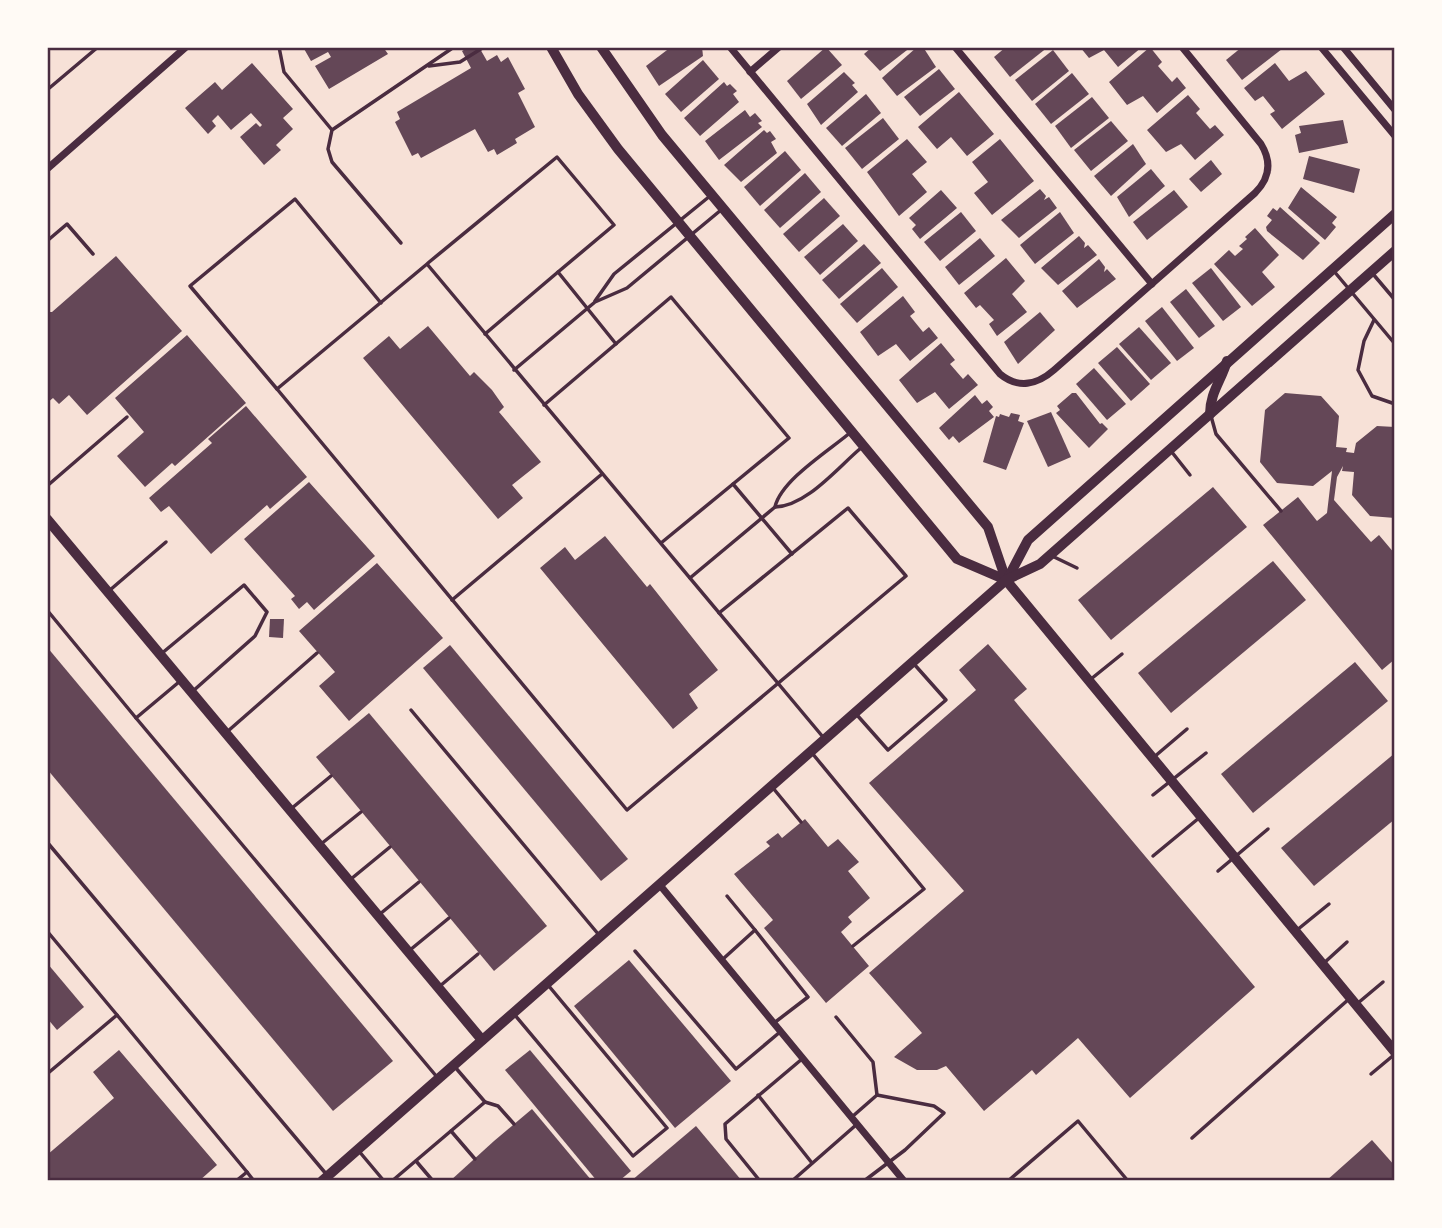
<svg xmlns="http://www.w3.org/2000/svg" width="1442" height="1228" viewBox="0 0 1442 1228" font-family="Inter,sans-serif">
<rect width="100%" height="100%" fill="#f7e1d7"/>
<!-- building -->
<g fill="#644757">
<polygon points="303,47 383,47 388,54 329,89 315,66 331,57 328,52 311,61"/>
<polygon points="469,47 479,47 487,61 497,55 501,62 508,57 525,89 518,93 535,127 515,139 517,143 497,155 494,149 488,152 475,129 421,158 418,153 412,156 395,122 400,119 397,112 471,68 462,51"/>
<polygon points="671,47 702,47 703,56 659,86 646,66"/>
<polygon points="826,47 842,65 801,99 787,81"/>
<polygon points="872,47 911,47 880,71 864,54"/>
<polygon points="917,47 923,47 936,67 897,96 882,78"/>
<polygon points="1006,47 1048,47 1010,77 994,57"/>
<polygon points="1080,47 1142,47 1118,67 1104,50 1089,58"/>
<polygon points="1150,47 1162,62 1158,66 1172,82 1177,77 1186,88 1157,113 1143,96 1127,105 1109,82"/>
<polygon points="1242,47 1280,47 1282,49 1242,80 1226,60"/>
<polygon points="1053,50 1069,71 1032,101 1015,80"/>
<polygon points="703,60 719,79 681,112 665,94"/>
<polygon points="252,63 293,109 283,118 293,129 276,145 281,150 264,165 240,137 256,123 260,127 262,125 251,113 231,130 218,115 212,121 216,126 208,134 185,108 215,82 222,90"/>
<polygon points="1275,63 1289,81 1306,71 1325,94 1282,129 1270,114 1275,111 1263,96 1255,101 1244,88"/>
<polygon points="939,69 955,89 920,116 904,97"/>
<polygon points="844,72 855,83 852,85 858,92 821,125 807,104"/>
<polygon points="1072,73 1089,94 1051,124 1035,104"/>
<polygon points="724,82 727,86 730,84 737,91 733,94 739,102 700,136 684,118"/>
<polygon points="959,92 994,134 967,156 951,137 937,149 918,127"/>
<polygon points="866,94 881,113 842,146 826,128"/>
<polygon points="1188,95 1200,109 1196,113 1210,129 1215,125 1224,135 1195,160 1181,144 1166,152 1147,130"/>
<polygon points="1092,97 1109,118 1071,148 1055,126"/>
<polygon points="745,110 750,117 755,113 762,121 758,123 762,127 719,160 705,141"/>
<polygon points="883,118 899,139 862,169 845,148"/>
<polygon points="1343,120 1348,143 1299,153 1295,135 1301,133 1299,126"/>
<polygon points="1111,121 1128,141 1091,171 1074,150"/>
<polygon points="764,130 767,133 770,131 776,139 771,142 777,153 741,182 724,165"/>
<polygon points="907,139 927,162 912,174 927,192 899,216 867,172"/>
<polygon points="1000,139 1034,181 992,215 974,193 988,182 972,162"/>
<polygon points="1133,144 1146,164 1111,196 1094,176"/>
<polygon points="785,151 801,170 760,206 744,187"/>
<polygon points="1309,156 1360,169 1354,193 1303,179"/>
<polygon points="1211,160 1222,174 1201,192 1189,179"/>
<polygon points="1151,169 1165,186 1129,217 1117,197"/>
<polygon points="805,173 821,192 780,228 764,210"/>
<polygon points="1301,187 1337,217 1332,223 1336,227 1325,240 1288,208"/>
<polygon points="1040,189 1046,196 1044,200 1049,197 1057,208 1019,238 1001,220"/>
<polygon points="941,190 957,208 920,239 912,229 916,225 909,218"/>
<polygon points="1174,190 1188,207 1147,240 1133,222"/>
<polygon points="824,198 840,216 799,252 783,234"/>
<polygon points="1280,207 1320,243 1303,260 1267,231 1266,227 1272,220 1267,216 1273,208 1277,211"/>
<polygon points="961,212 976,231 940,261 924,242"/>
<polygon points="1060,212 1074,233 1035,264 1020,245"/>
<polygon points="843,224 858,241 820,275 804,257"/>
<polygon points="1255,228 1279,255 1262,272 1275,287 1252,306 1214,264 1229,250 1235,256 1243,249 1239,246 1247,239 1245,237"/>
<polygon points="1079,236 1085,243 1084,248 1088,245 1097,255 1058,285 1041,268"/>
<polygon points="980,238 995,256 959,285 945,267"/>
<polygon points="864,244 881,263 839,299 822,280"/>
<polygon points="116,256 182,331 87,415 69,395 59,404 53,398 47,403 47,312 52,312"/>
<polygon points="1006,258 1025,281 1012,294 1027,312 997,336 989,324 994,320 980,305 976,308 964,293"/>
<polygon points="1099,259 1105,267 1104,272 1107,269 1116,279 1077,308 1062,291"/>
<polygon points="882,268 898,287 857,323 840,304"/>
<polygon points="1211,268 1241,307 1223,321 1192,283"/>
<polygon points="1186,289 1215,326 1199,338 1170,302"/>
<polygon points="903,296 915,312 910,316 923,332 929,327 938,338 910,361 896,344 878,356 860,332"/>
<polygon points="1162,307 1194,348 1177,361 1145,321"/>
<polygon points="1040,312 1055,330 1018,364 1004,342"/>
<polygon points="428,326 470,376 474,372 492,390 504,407 499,412 541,462 512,485 523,498 498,519 363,358 389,336 400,349"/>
<polygon points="1139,327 1171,363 1151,380 1119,344"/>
<polygon points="187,335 246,403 175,466 172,463 145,487 117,456 144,432 115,398"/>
<polygon points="941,343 955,360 950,364 963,379 968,374 978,385 949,409 935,392 917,403 899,380"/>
<polygon points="1117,347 1150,384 1131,401 1098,363"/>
<polygon points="1094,368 1126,404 1107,420 1076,384"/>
<polygon points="1072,393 1076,393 1100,424 1102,423 1108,429 1089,448 1056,413 1060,410 1057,406"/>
<polygon points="1285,393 1321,396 1339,416 1336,447 1347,448 1346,452 1354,453 1356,443 1377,426 1395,427 1395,518 1370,516 1352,495 1354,472 1342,471 1343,466 1337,477 1334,500 1371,542 1379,535 1395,554 1395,659 1382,670 1263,525 1298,497 1317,521 1327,513 1332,471 1313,486 1277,483 1260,462 1265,410"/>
<polygon points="975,395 982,404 987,400 993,407 989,411 994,417 959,443 953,436 949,440 939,428"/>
<polygon points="246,406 307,477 270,509 267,505 211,554 169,506 161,512 149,498 212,443 208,439"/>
<polygon points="1051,412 1071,457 1048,467 1027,421"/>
<polygon points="1011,413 1020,415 1018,421 1024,423 1006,470 983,462 996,416 999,417 1000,414 1009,417"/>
<polygon points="309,482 375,556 314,610 307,602 299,609 291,599 295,596 244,539"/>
<polygon points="1213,487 1247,527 1111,640 1078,600"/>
<polygon points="605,536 647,587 650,584 718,670 689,694 698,708 673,729 540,568 565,547 575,560"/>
<polygon points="1273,561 1306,600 1171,713 1138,673"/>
<polygon points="377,563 443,638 349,721 319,686 335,672 299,631"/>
<polygon points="270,619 284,619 283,638 269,637"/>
<polygon points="988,644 1027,689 1014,700 1255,987 1130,1098 1078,1038 1036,1075 1032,1070 984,1111 946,1066 937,1070 917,1070 894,1057 922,1033 869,973 964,891 869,783 976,690 959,670"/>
<polygon points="450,645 628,859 601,881 423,668"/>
<polygon points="47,647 393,1061 333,1111 47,769"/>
<polygon points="1355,662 1388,701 1253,813 1221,774"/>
<polygon points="369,713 547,926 494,971 316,757"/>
<polygon points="1395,753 1395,819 1314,886 1281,848"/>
<polygon points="805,819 828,847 838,839 859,862 848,871 870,898 848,917 852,922 841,932 869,966 826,1003 764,928 773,920 734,874 770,846 766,842 778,833 782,838"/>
<polygon points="629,960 731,1081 675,1128 574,1006"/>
<polygon points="47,963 84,1007 57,1030 47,1018"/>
<polygon points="119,1050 217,1165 199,1181 47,1181 47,1155 114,1098 93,1072"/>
<polygon points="530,1050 631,1171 619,1181 597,1181 505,1070"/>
<polygon points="532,1109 592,1181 450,1181 494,1141"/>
<polygon points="696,1126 742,1181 631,1181"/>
<polygon points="1372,1140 1395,1166 1395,1181 1326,1181"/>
</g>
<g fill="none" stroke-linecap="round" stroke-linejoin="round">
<!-- service -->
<g stroke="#4a2c40" stroke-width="3.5">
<polyline points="279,47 284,72 332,130"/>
<polyline points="429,66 460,62 484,47"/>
<polyline points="47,90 98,47"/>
<polyline points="47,241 67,224 93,254"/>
<polyline points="401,243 332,162 328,149 332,130 454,47"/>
<polyline points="428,263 557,157 614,225 558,272 616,344"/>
<polyline points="1333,270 1395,344"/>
<polyline points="1373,274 1395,300"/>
<polyline points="595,301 614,274 710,196"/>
<polyline points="381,303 295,199 190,286 277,389 427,264 823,737"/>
<polyline points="1374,320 1364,341 1358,370 1372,396 1395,404"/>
<polyline points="485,334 558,272"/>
<polyline points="514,370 595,302 627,288 721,210"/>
<polyline points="277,389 627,810 906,576 848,508 719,613"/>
<polyline points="544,405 671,297 789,438 733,484 792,554"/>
<polyline points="1211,416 1216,434 1281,511"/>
<polyline points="1171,451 1190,475"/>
<polyline points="47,486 127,417"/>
<path d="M775,507C781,480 830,450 851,432"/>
<polyline points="661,543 733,484"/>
<polyline points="1050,555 1077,568"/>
<path d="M690,578L775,507C807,506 838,467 861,448"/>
<polyline points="110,590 166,542"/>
<polyline points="452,600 602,474"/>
<polyline points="47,610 136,718"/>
<polyline points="161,654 244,585 267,612 255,636 193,691"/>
<polyline points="1091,679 1122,654"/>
<polyline points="179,682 136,718 437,1077"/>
<polyline points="411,710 599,935"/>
<polyline points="857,715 888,750 946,700 914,664"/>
<polyline points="228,731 317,653"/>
<polyline points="812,753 924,889 853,946"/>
<polyline points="1154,757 1187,729"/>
<polyline points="773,788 801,822"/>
<polyline points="1153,795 1206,753"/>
<polyline points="292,808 331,776"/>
<polyline points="47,842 327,1175"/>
<polyline points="321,844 361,812"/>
<polyline points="1153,856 1199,818"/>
<polyline points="1218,871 1268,829"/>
<polyline points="351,879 390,847"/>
<polyline points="380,914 419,882"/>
<polyline points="755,930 808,997 774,1023"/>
<polyline points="1297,930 1329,904"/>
<polyline points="47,931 117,1015 47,1074"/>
<polyline points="410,950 449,918"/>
<polyline points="635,951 736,1069 780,1032"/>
<polyline points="723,959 755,930 727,896"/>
<polyline points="1324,963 1347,942"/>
<polyline points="440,986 478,954"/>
<polyline points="1358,1003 1383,982"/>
<polyline points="514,1014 633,1156 667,1128 548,985"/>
<polyline points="117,1015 247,1172"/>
<polyline points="836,1017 873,1062 877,1095"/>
<polyline points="1371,1074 1395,1054"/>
<polyline points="758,1095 812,1163"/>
<polyline points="485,1102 498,1106 514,1124"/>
<polyline points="853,1116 877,1095 934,1106 944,1113 905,1150 864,1181"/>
<polyline points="451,1131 475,1159"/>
<polyline points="1192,1138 1349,999"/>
<polyline points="358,1150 384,1181"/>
<polyline points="416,1161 433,1181"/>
<polyline points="236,1181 247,1172 254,1181"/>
<polyline points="392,1181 485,1102 455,1067"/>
<polyline points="760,1181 726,1139 725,1124 802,1059"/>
<polyline points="792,1181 856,1125"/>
<polyline points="1008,1181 1078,1121 1128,1181"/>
</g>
<!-- minor -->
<g stroke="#4a2c40" stroke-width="7">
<path d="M730,47L1000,374C1018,389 1037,385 1054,370L1255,193C1270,178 1272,162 1261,144L1182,47"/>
<polyline points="955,47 1152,284"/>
<polyline points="1321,47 1395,136"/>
<polyline points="1343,47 1395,110"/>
<polyline points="750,72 779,47"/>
<polyline points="47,169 186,47"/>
<polyline points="659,884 904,1181"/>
</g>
<!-- tertiary -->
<g stroke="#4a2c40" stroke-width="10">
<polyline points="551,47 578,94 618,149 957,559 1006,580"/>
<polyline points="601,47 662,135 988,527 1006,580 1395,1052"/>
<path d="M1210,414C1210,393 1221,381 1227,361"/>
<polyline points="47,519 482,1040"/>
<polyline points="1007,580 1028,540 1395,214"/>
<polyline points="322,1181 1006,580 1040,564 1395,251"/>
</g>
</g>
<!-- border -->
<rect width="1442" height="1228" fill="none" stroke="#fffaf5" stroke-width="98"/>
<rect x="49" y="49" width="1344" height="1130" fill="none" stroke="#4a2c40" stroke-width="2.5"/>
</svg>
